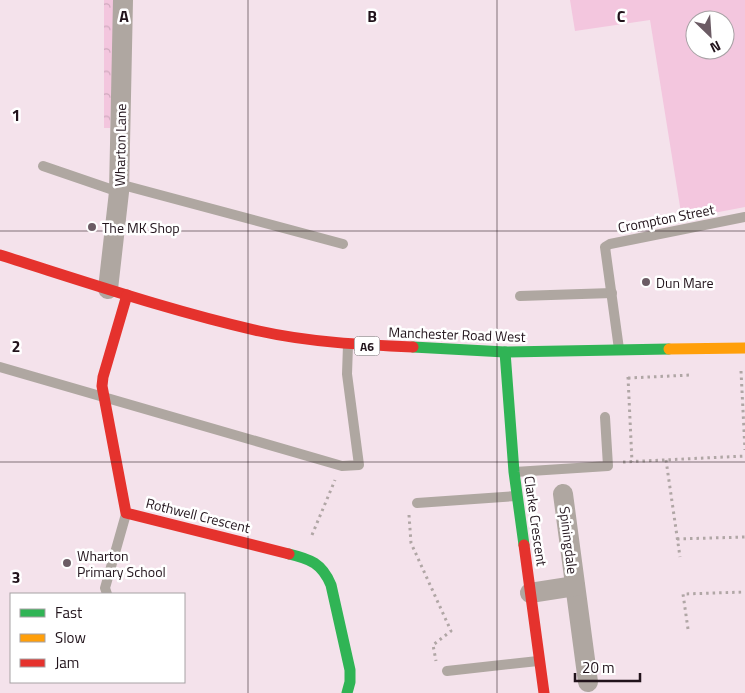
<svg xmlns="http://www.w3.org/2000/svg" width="745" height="693" viewBox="0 0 745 693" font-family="'Titillium Web',sans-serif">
<defs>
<pattern id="forest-crowns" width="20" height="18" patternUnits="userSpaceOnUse" patternTransform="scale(1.25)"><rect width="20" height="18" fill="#f3c6de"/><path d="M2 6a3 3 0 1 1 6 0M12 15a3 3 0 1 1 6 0" fill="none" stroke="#d0a9be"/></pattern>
</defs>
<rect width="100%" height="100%" fill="#f4e2eb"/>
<!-- grass -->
<path fill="#f3c6de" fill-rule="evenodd" d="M570,0H745V207L682,219L650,20L575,31ZM695,20H725V50H695Z"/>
<!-- forest -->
<polygon fill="url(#forest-crowns)" points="104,0 115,0 110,128 104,128"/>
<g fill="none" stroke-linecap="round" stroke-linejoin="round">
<!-- path -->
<g stroke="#b0a6a5" stroke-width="3" stroke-dasharray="2.5 4" stroke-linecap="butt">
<polyline points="741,371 745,450"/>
<polyline points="628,377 632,462"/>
<polyline points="628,378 691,375"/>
<polyline points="666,460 680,557"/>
<polyline points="623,462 745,456"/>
<polyline points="409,515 411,543 451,631 433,645 436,661"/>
<polyline points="312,535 335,480"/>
<polyline points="677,539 745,537"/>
<polyline points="688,629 683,594 745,592"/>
</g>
<!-- lane -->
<g stroke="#afa7a1" stroke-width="10">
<polyline points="43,166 119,192"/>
<polyline points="119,184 343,244"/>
<polyline points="520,296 612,293"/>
<polyline points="619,349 605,247 610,244 745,217"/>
<polyline points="0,367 342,466 359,465 347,374 348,345"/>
<polyline points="515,472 608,466 605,417"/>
<polyline points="417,503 516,496"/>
<polyline points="107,594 105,588 126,514"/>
<polyline points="447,671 538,661"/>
</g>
<!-- street -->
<g stroke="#afa7a1" stroke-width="20">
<polyline points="108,289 119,192 123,0"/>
<polyline points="563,494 588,682"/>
<polyline points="530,593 575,586"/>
</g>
<!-- fast -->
<g stroke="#30b455" stroke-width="11">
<polyline points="413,347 505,352 669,349"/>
<polyline points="505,352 514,472 524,545"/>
<path d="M289,554C310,559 322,563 331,585L350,670V682L347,693"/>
</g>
<!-- slow -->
<polyline stroke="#ff9f0a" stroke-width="11" points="669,349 745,348"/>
<!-- jam -->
<g stroke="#e5322d" stroke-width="11">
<path d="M0,255C86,282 171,311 259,331C308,342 363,345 413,347"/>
<polyline points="127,295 103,377 102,386 126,513 289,554"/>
<polyline points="524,545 544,693"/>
</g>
</g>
<!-- grid -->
<path fill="none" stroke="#21131b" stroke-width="1" stroke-opacity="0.55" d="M248,0V693M497,0V693M0,231H745M0,462H745"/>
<!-- markers -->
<g fill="#6b5b64" stroke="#fff" stroke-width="2">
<circle cx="92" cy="227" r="5"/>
<circle cx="646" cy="282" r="5"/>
<circle cx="67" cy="563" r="5"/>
</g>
<g text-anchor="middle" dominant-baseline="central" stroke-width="5" stroke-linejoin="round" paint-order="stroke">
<!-- shield labels -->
<rect fill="#fff" stroke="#645a5f" stroke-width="1" x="354.5" y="336.5" width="25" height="19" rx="4"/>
<g font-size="12" font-weight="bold" fill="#21131b">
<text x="367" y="346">A6</text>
</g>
<!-- street labels -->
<g font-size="14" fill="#21131b" stroke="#fff">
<text transform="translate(120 145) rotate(-89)">Wharton Lane</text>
<text transform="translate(666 218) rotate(-11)">Crompton Street</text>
<text transform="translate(457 334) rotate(2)">Manchester Road West</text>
<text transform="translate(198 515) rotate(14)">Rothwell Crescent</text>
<text transform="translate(536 521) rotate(82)">Clarke Crescent</text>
<text transform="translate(569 540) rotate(83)">Spiningdale</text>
</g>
<!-- poi labels -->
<g font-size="14" fill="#21131b" stroke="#fff" text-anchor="start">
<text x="102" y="227">The MK Shop</text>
<text x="656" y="282">Dun Mare</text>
<text x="77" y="555">Wharton<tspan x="77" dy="16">Primary School</tspan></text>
</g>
</g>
<g font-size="16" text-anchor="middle" font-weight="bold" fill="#21131b" stroke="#fff" stroke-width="5" stroke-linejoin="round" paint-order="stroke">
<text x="124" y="22">A</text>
<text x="372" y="22">B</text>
<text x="621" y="22">C</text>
<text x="16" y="121">1</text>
<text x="16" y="352">2</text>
<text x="16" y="583">3</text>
</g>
<!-- legend -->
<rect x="10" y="593" width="175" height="90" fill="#ffffff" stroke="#a6a1a4"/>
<rect x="20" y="609" width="25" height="8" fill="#30b455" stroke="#a6a1a4"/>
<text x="55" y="618" font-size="15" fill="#21131b">Fast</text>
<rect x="20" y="634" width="25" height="8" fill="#ff9f0a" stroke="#a6a1a4"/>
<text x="55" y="643" font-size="15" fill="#21131b">Slow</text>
<rect x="20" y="659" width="25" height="8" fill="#e5322d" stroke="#a6a1a4"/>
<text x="55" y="668" font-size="15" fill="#21131b">Jam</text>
<!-- north arrow -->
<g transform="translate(710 35) rotate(155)"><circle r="24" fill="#ffffff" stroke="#a6a1a4"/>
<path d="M0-4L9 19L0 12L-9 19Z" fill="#6b5b64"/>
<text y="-8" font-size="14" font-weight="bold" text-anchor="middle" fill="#21131b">N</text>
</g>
<!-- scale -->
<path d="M575 673v8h65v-8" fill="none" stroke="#21131b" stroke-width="2.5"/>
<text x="582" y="673" font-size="15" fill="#21131b" stroke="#ffffff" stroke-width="4" paint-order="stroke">20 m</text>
</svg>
